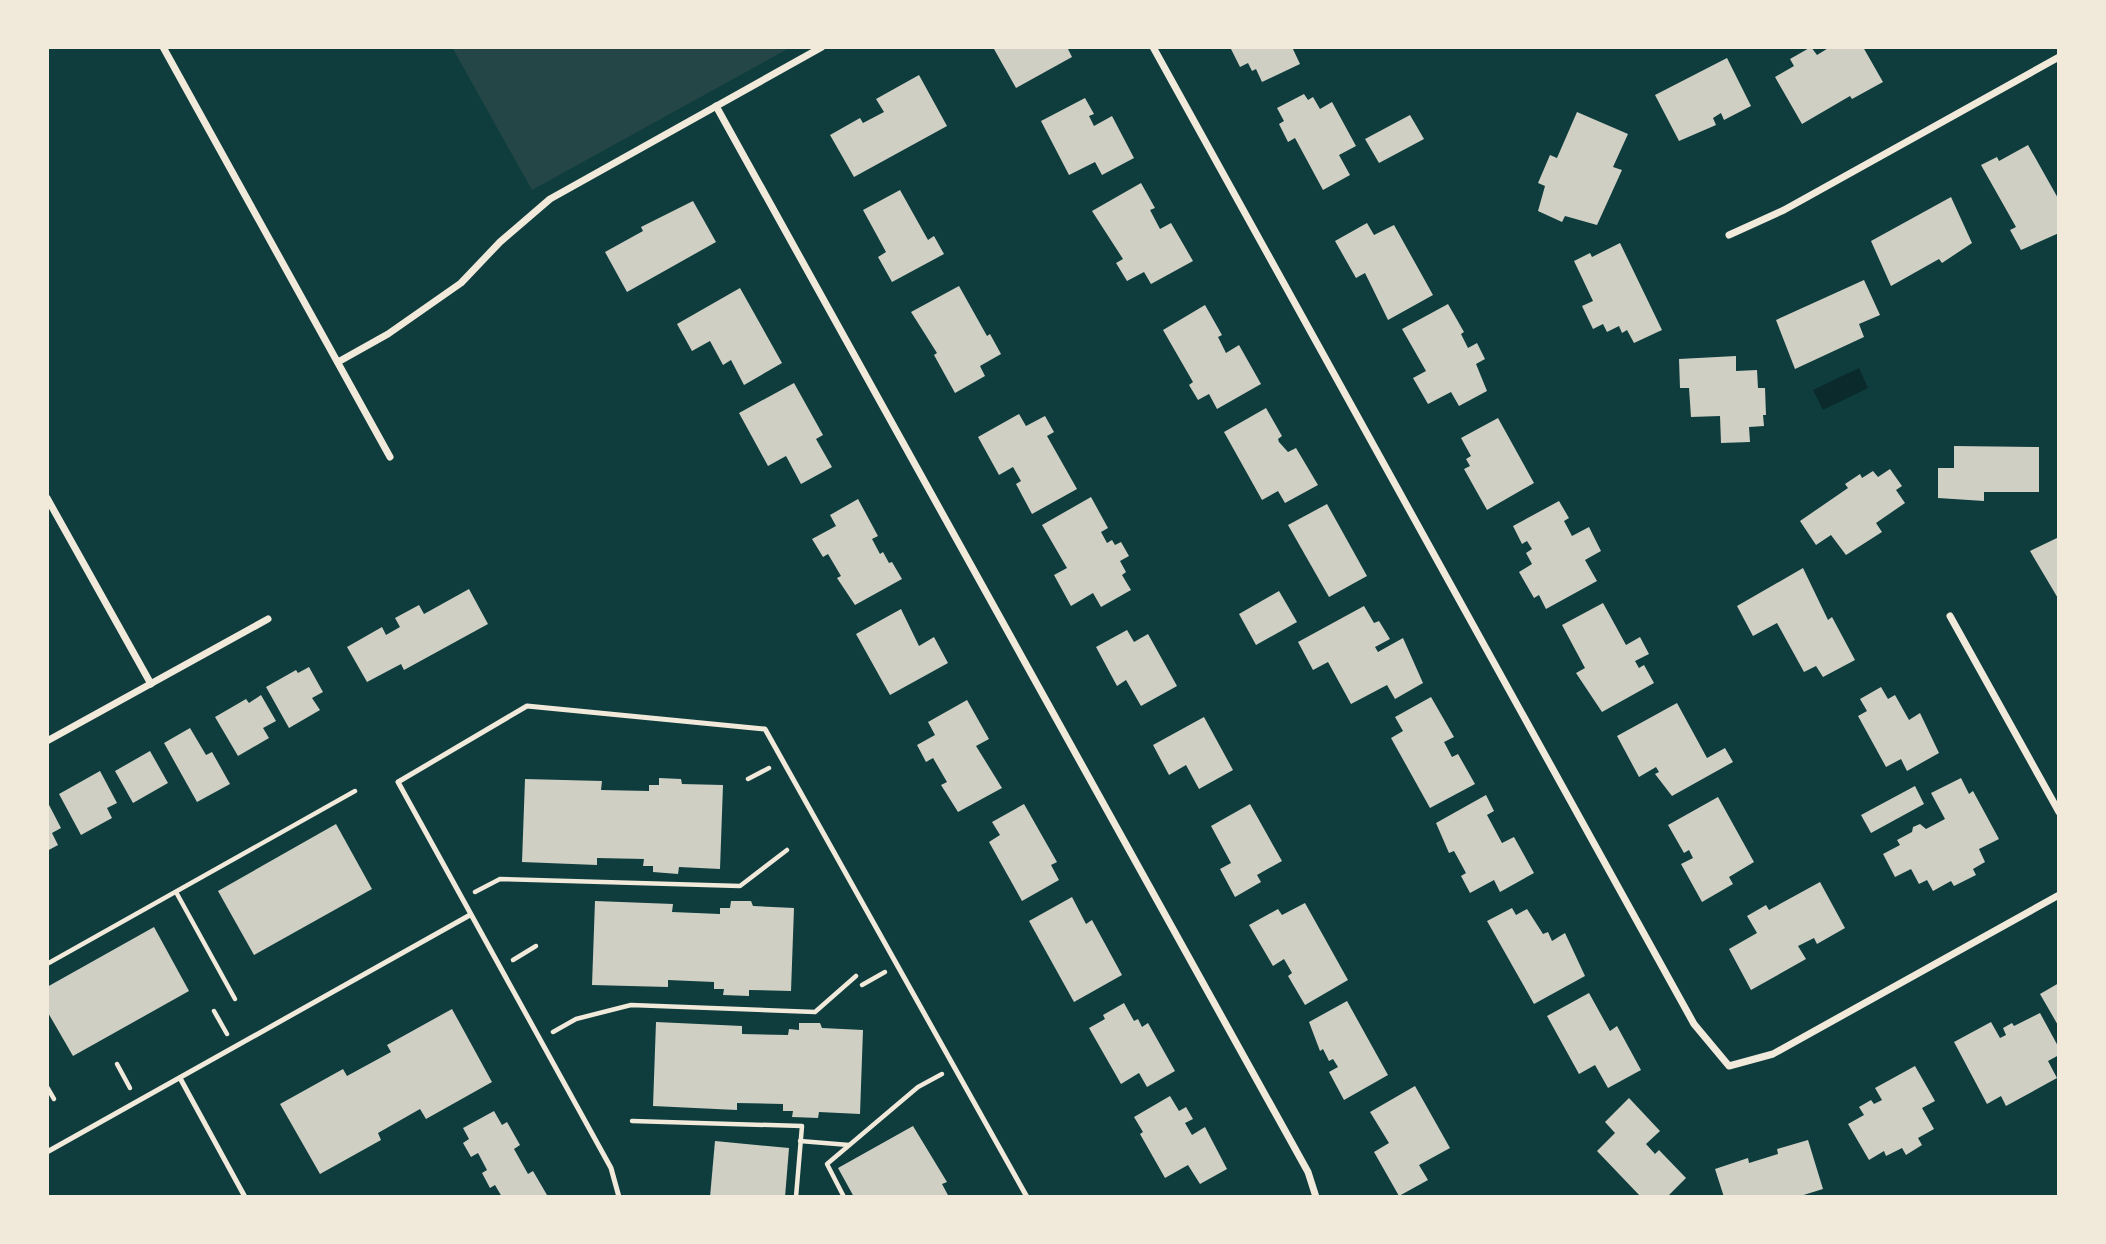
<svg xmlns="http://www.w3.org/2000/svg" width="2106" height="1244" viewBox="0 0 2106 1244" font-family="Mulish,sans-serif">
<rect width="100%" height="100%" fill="#0f3d3e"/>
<!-- green -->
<polygon fill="#244646" points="452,47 791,47 532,190"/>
<!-- water -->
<polygon fill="#0a2a2b" points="1859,368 1868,388 1823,410 1813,390"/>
<!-- building -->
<g fill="#cfcfc3">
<polygon points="997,47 1067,47 1072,57 1016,88 994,49"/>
<polygon points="1230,47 1292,47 1300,64 1262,82 1256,69 1252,71 1248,63 1240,67"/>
<polygon points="1811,47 1817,55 1830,47 1863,47 1883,82 1852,99 1850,96 1802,124 1775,77 1794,66 1790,59"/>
<polygon points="1727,58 1751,106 1724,120 1721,113 1713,118 1716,125 1679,141 1655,95"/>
<polygon points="919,75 947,126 854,177 830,135 860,118 863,123 884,112 876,99"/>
<polygon points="1304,94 1308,100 1313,97 1320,109 1332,102 1356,146 1339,155 1350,175 1323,190 1295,138 1288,142 1279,124 1284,121 1277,108"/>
<polygon points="1085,98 1094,114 1089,116 1094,126 1112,116 1134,158 1102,175 1095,162 1069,175 1041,121"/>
<polygon points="1577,112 1628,134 1613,167 1622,170 1597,225 1565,216 1562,222 1538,211 1545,186 1538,183 1550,155 1557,158"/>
<polygon points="1410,115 1424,139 1379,163 1365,139"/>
<polygon points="2028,145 2059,200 2059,233 2021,250 2010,230 2016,227 1981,165 1997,157 1999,161"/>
<polygon points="1141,183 1155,208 1150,210 1160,229 1171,223 1193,261 1151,284 1144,272 1127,281 1116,263 1123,259 1092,211"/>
<polygon points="900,190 928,240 934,236 944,254 892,282 878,257 886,252 863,210"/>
<polygon points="1951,197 1972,243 1942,263 1939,259 1891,286 1871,241"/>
<polygon points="693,201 716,242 627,292 605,252 643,231 641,227"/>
<polygon points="1367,223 1374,235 1394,225 1433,295 1388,320 1365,273 1356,278 1335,241"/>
<polygon points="1620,243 1662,330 1634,343 1627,330 1622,333 1619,326 1607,332 1603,324 1593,329 1582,306 1593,301 1574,261 1590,253 1592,257"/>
<polygon points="1864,280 1880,315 1859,324 1864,337 1795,369 1776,320"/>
<polygon points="959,286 987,336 990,334 1001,354 980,366 985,376 955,393 934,355 937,353 911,312"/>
<polygon points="740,288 782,363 744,385 731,360 723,365 710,341 692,351 677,324"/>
<polygon points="1448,304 1464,332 1461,334 1468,348 1477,343 1485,359 1476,364 1487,391 1459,406 1451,392 1428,404 1413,378 1426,371 1402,329"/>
<polygon points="1205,305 1222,335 1218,337 1226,353 1239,345 1261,384 1217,409 1209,394 1198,400 1189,385 1193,382 1163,330"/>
<polygon points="1736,356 1736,371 1757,370 1758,388 1765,388 1766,415 1763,415 1764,426 1749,427 1750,442 1721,443 1720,416 1691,417 1689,388 1680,388 1679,359"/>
<polygon points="794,383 823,435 816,439 832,467 801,484 786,456 768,466 739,413"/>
<polygon points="1266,408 1282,436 1278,439 1279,442 1288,452 1296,448 1318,485 1285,503 1278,491 1262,500 1224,432"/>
<polygon points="1019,414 1026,426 1045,416 1054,432 1047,436 1077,489 1032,514 1016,484 1021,481 1013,467 999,475 978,437"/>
<polygon points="1498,418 1534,483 1487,510 1464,469 1470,466 1466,459 1471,456 1461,438"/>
<polygon points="1954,446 2039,447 2039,492 1984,492 1984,501 1938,498 1938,468 1954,468"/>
<polygon points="1890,469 1902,486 1896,490 1905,503 1876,523 1882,532 1846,555 1831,535 1816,545 1800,521 1848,488 1845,484 1860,474 1862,478 1873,471 1878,477"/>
<polygon points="1091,497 1108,528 1101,532 1107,543 1112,540 1115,545 1121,542 1129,556 1120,561 1126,572 1122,575 1131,590 1101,607 1093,593 1071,606 1054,575 1067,568 1042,525"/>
<polygon points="858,499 878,536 872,539 880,554 883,552 889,563 892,562 902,579 855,605 837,578 841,576 828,554 823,557 812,539 836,526 830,515"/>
<polygon points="1559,501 1569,518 1564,521 1572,536 1589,527 1601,551 1585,560 1597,581 1546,609 1539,595 1534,598 1519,572 1532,564 1526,553 1532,549 1527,541 1522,544 1513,526"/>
<polygon points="1327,504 1367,576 1329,597 1288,525"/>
<polygon points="2059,537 2059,600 2030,551"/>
<polygon points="1803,568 1828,620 1832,617 1855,660 1823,677 1816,666 1804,672 1777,623 1753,636 1737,606"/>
<polygon points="469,589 488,624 404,670 401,664 367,682 347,647 382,627 386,635 400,627 395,618 419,605 424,614"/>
<polygon points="1279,591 1297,622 1256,645 1239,614"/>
<polygon points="1603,603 1626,645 1640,637 1649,654 1635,661 1639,668 1644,665 1654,683 1602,712 1576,673 1585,668 1562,625"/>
<polygon points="1364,606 1374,623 1379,621 1390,639 1375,647 1378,652 1403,638 1423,683 1395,699 1387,685 1351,704 1328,662 1313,670 1298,642"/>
<polygon points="901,609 919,646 934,637 948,663 890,695 856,634"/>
<polygon points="1127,630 1134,642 1148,634 1177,686 1141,706 1126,680 1117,686 1096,647"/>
<polygon points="309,667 323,692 312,698 320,710 289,728 266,687 296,670 298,673"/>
<polygon points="1881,687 1888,699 1895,695 1909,720 1920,713 1939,753 1907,771 1901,759 1886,767 1858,716 1867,711 1860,699"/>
<polygon points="261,695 276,721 263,728 269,738 238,756 215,717 246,699 249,703"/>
<polygon points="1431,697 1454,737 1444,742 1452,757 1458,754 1475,784 1430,808 1391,738 1403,731 1395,717"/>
<polygon points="967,700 989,739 976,746 1002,788 958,812 941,785 947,782 933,758 926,762 917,745 935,735 928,722"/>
<polygon points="1677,703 1707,758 1725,748 1733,762 1672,796 1655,774 1659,772 1656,767 1639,777 1617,736"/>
<polygon points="1204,717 1233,770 1199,789 1186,765 1169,775 1153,745"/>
<polygon points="190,728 206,755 212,752 230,784 197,802 164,743"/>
<polygon points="150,751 168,783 133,803 115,771"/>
<polygon points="100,771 117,803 107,808 112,818 81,835 59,794"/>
<polygon points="659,778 681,779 682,784 723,785 720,869 679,867 678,874 653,872 653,866 643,866 644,859 597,858 597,865 522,862 525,779 602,781 601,790 649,791 649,785 659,785"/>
<polygon points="1961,778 1969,794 1973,791 1999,839 1979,849 1985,862 1973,869 1976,875 1954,886 1951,881 1933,891 1927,880 1919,884 1911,869 1895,877 1883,854 1900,845 1897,840 1912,832 1913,827 1920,824 1926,829 1945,819 1931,793"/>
<polygon points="1915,786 1924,804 1871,833 1861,815"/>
<polygon points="1486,795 1494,811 1487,815 1502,843 1514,837 1534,873 1500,892 1494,880 1470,893 1461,876 1466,873 1454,851 1449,853 1436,823"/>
<polygon points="1718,797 1754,862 1729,877 1733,884 1702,902 1681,864 1693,858 1689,850 1684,853 1668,825"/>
<polygon points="47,801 61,828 52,833 58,845 47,851"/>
<polygon points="1024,804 1057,862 1051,865 1059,880 1022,901 989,842 1000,835 992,822"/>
<polygon points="1250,804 1282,861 1257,875 1261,882 1235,897 1220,869 1231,863 1211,826"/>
<polygon points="336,824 372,889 254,955 218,891"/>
<polygon points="1820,882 1845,928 1817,944 1814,938 1798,946 1806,959 1751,990 1729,949 1757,933 1747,916 1766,905 1769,910"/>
<polygon points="1072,897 1086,924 1092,920 1122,975 1074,1002 1029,921"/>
<polygon points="595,901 673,904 672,912 720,914 720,908 730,908 731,901 751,901 753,906 794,908 791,991 749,990 749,996 723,995 724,989 714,989 714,982 668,980 668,987 592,985"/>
<polygon points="1305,903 1348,980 1305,1005 1288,976 1292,973 1284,959 1273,966 1249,925 1278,909 1282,915"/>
<polygon points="1512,908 1516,915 1527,909 1543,934 1548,932 1552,941 1565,933 1585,976 1534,1004 1487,921"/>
<polygon points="154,927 189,991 73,1056 47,1011 47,987"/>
<polygon points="2059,983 2059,1027 2040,994"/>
<polygon points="1589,993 1610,1031 1617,1026 1641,1070 1608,1088 1595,1065 1579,1074 1547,1016"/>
<polygon points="1347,1001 1388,1075 1344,1100 1329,1072 1338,1067 1333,1059 1329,1061 1323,1049 1320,1051 1309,1022"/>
<polygon points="1124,1003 1134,1021 1138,1019 1142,1027 1148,1023 1175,1071 1147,1087 1139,1073 1121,1084 1089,1028 1105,1019 1103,1015"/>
<polygon points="452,1009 492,1082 426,1119 420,1109 378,1133 381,1140 320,1174 280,1104 343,1069 347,1076 391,1052 387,1045"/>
<polygon points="2040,1013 2059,1048 2059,1055 2048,1061 2057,1078 2006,1106 2001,1096 1987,1104 1954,1042 1991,1022 2000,1038 2006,1035 2003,1028 2012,1023 2014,1026"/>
<polygon points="656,1022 742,1026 742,1034 788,1035 789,1029 799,1030 799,1023 820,1023 822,1028 863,1030 860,1114 819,1112 818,1118 792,1117 793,1111 783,1111 783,1104 737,1103 737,1110 653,1106"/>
<polygon points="1915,1066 1935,1101 1922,1108 1934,1129 1918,1138 1922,1145 1906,1155 1902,1148 1886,1156 1884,1151 1869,1160 1848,1124 1864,1115 1859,1107 1871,1100 1874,1104 1882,1100 1875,1088"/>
<polygon points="1415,1086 1450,1148 1419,1165 1428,1180 1399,1196 1374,1152 1389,1143 1370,1112"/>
<polygon points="1170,1096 1179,1111 1186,1107 1193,1119 1185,1123 1192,1135 1205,1127 1227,1169 1200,1184 1188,1165 1165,1178 1140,1134 1143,1132 1134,1117"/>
<polygon points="1629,1098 1660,1131 1646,1144 1655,1154 1659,1150 1686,1178 1667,1197 1641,1197 1597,1151 1615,1133 1605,1122"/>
<polygon points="494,1111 502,1125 507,1122 520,1145 514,1149 528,1174 533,1171 547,1195 502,1197 495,1185 490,1188 482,1173 487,1170 478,1153 471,1157 463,1143 469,1139 463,1128"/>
<polygon points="913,1126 947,1182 942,1184 949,1197 854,1197 838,1168"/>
<polygon points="1808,1140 1823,1189 1797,1197 1724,1197 1715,1169 1748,1158 1749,1163 1778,1154 1777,1149"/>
<polygon points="715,1141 789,1148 785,1197 710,1197"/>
</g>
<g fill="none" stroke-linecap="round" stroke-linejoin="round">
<!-- path -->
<g stroke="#f1e9da" stroke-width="4.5">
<polyline points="748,779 769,768"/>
<polyline points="176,892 235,999"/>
<polyline points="475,892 500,879 740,886 787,850"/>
<polyline points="513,960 536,946"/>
<polyline points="47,964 355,791"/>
<polyline points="862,985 885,972"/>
<polyline points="214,1011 227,1034"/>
<polyline points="553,1032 576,1019 631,1005 815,1012 856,976"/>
<polyline points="117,1064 130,1088"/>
<polyline points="47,1087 54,1099"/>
<polyline points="632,1121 802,1126 796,1197"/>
<polyline points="800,1141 849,1145"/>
<polyline points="844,1197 827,1164 918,1087 942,1074"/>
</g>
<!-- service -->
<g stroke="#f1e9da" stroke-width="5">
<polyline points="180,1078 245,1197"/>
<polyline points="47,1152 470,915"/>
<polyline points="619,1197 611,1168 398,782 527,706 765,729 1027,1197"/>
</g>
<!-- minor -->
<g stroke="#f1e9da" stroke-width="7">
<polyline points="163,47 390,457"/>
<polyline points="1153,47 1694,1024 1729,1066 1773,1054 2059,895"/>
<polyline points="716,106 1308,1172 1316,1197"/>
<polyline points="1729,235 1784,210 2059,57"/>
<polyline points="338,362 388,334 461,283 500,242 550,199 822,47"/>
<polyline points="47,498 151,684"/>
<polyline points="1950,616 2059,812"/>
<polyline points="47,741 268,619"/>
</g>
</g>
<!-- border -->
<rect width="2106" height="1244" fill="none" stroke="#f1e9da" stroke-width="98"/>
</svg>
